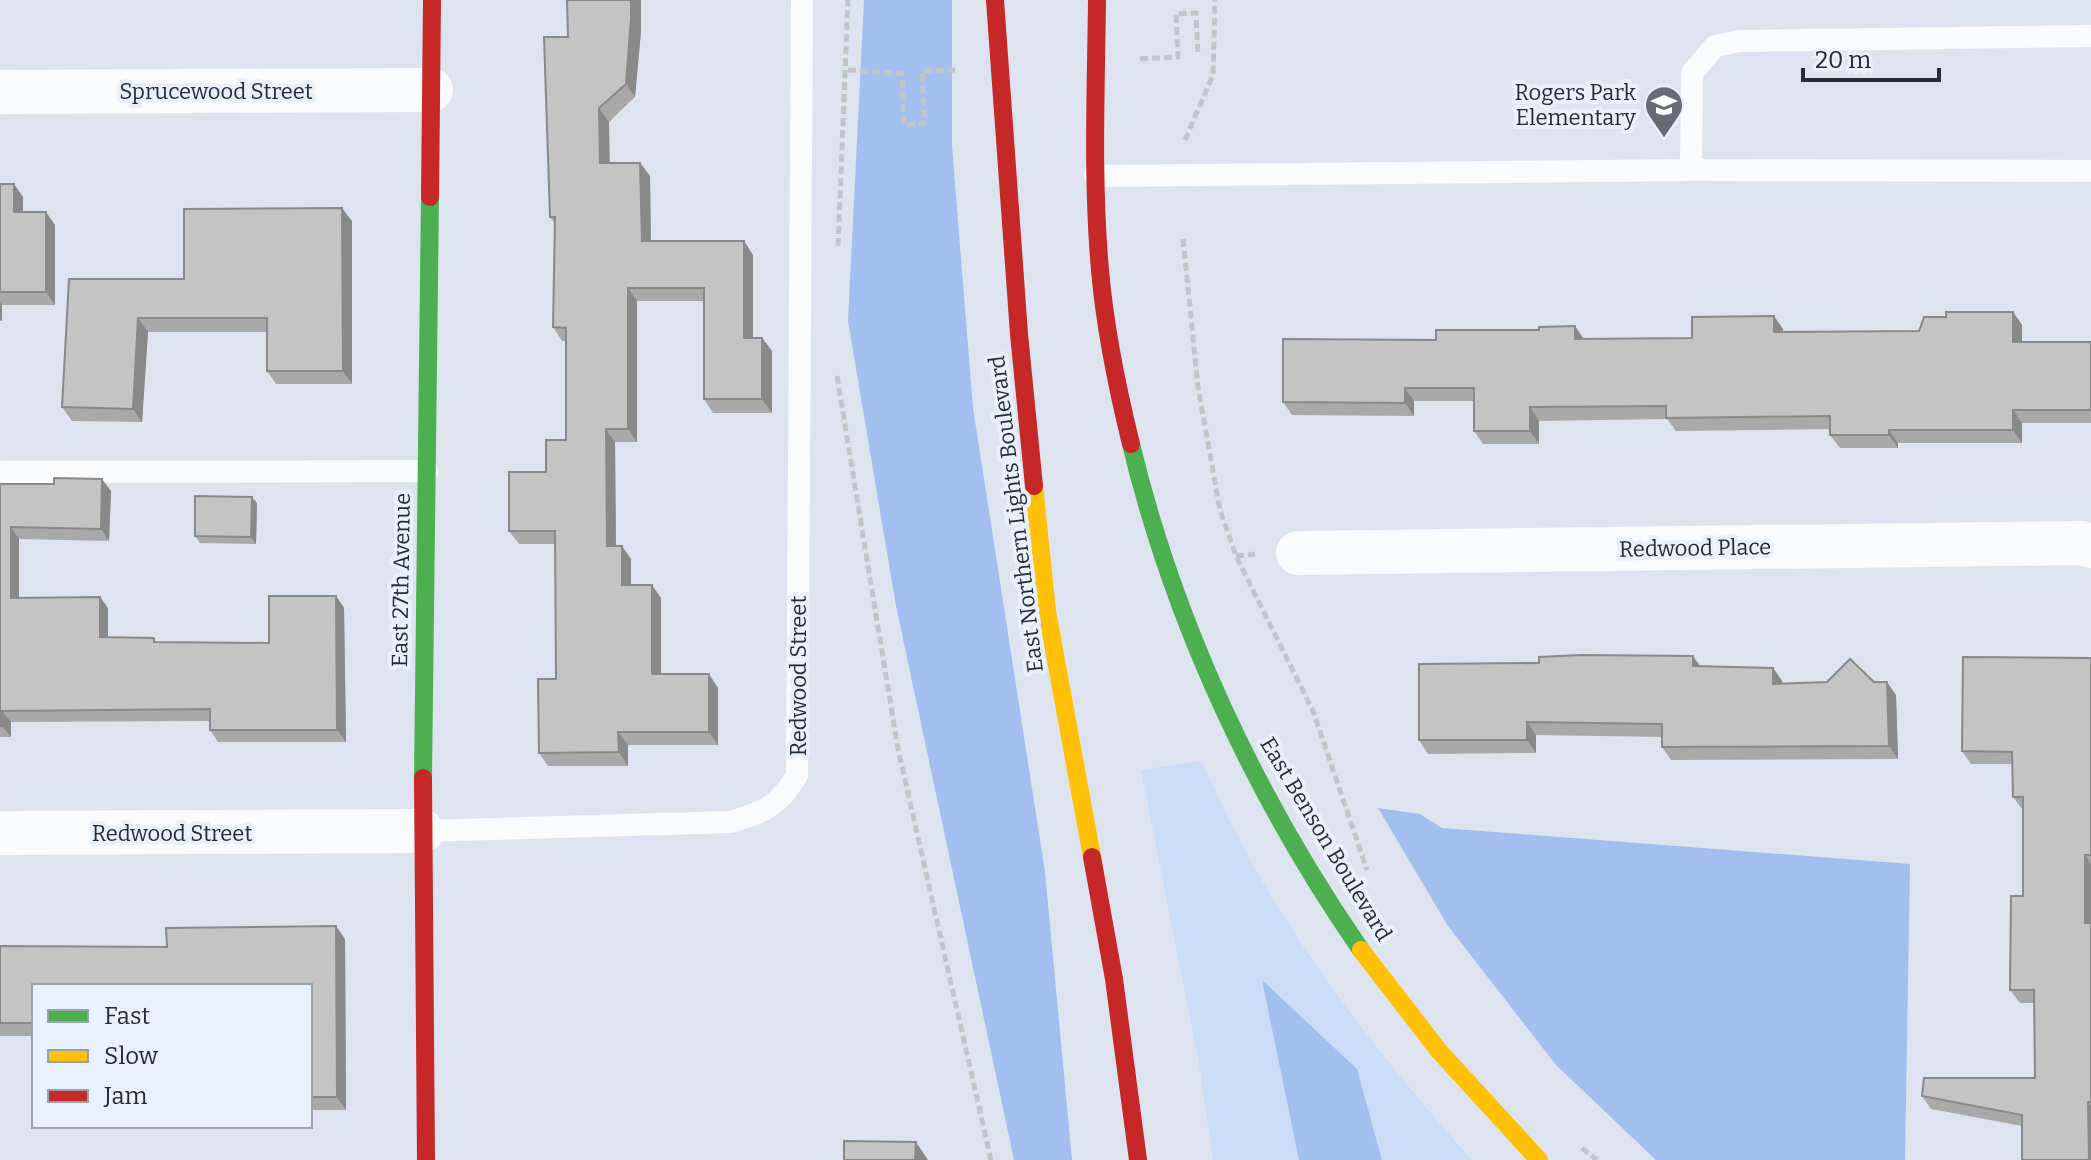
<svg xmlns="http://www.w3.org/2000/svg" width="2091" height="1160" viewBox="0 0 2091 1160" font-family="Bitter,serif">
<rect width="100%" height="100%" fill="#dee4ef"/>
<!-- green -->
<path fill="#cbdcf7" d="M1202,761C1264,909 1366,1041 1472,1160H1213L1199,1064L1141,770Z"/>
<!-- forest -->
<g fill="#a2bff0">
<polygon points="864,0 952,0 952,146 973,408 1045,872 1072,1160 1014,1160 896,606 848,321"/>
<polygon points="1378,808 1420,814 1442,828 1910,864 1905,1160 1656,1160 1556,1065 1448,926"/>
<polygon points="1262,980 1357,1069 1382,1160 1299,1160"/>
</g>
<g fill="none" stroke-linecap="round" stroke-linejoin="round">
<!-- path -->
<g stroke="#c3c6c9" stroke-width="5" stroke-dasharray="8 4" stroke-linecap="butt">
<polyline points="1140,59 1178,57 1176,14 1196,13 1198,55"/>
<polyline points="848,70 902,74 904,125 925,123 922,71 955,70"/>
<polyline points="1185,140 1213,75 1215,0"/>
<polyline points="1183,239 1198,387 1220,510 1236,556 1313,711 1367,870"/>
<polyline points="838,246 848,0"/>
<polyline points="837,376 898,749 991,1160"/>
<polyline points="1236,556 1255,554"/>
<polyline points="1582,1148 1597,1160"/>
</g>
<!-- lane -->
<g stroke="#fafbfd" stroke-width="22">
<polyline points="1691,170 1692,73 1715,46 1740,41 2091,36"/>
<polyline points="1095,176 1691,170 2091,171"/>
<polyline points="0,472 427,471"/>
<path d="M422,831L731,822C765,811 778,807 797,775L802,0"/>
</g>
<!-- street -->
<g stroke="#fafbfd" stroke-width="44">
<polyline points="0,92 431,90"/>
<polyline points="1298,553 2082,543 2091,546"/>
<polyline points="0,833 422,831"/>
</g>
<!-- fast -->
<g stroke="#4caf50" stroke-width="18">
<path d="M1131,444C1174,623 1256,798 1361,950"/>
<polyline points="423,778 430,197"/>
</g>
<!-- slow -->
<g stroke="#ffc107" stroke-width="18">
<polyline points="1034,486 1047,611 1092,857"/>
<polyline points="1361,950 1439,1051 1539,1160"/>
</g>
<!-- jam -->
<g stroke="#c62828" stroke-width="18">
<polyline points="995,0 1019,334 1034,486"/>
<path d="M1097,0C1096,90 1092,180 1100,270C1105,329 1117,387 1131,444"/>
<polyline points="430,197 432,0"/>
<polyline points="423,778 426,1160"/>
<polyline points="1092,857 1114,979 1138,1160"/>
</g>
</g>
<!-- wall -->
<g fill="#a9a9a9">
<polygon points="641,0 641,31 635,97 609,122 609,163 640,163 650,176 651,241 753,255 753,338 762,338 772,351 772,413 713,413 704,399 704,301 637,301 637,442 615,442 616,546 631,559 631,585 661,598 661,674 718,688 718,745 628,745 628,766 548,766 539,753 556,679 555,544 519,544 509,531 566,440 566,341 562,341 553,327 555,224 550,217 568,37"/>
<polygon points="0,184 23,197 23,212 55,225 55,305 2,305 2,321 0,321"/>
<polygon points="352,221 352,384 276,384 267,371 267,332 148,332 142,422 72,421 62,407 69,279 184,279"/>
<polygon points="2013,312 2022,325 2022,342 2091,342 2091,423 2022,423 2022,443 1898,443 1898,448 1840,448 1830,435 1830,429 1676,431 1667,419 1539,421 1539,444 1483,444 1474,431 1474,401 1414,401 1414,416 1292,415 1283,402 1436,340 1575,326 1584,339 1692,338 1783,329 1783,332 1919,331 1946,317"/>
<polygon points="0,484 111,491 109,541 19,539 19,598 100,597 108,608 108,637 154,638 156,642 269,643 336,596 344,608 346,742 218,742 210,730 210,721 11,722 11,737 0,737"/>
<polygon points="257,503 256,544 200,543 195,536"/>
<polygon points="2091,658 2091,1160 2022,1126 1931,1109 1922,1096 2035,1078 2034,1003 2020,1003 2010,990 2023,896 2023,810 2013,797 2013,764 1971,764 1962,751"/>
<polygon points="1700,666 1773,668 1782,681 1782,684 1874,682 1896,695 1898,759 1671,760 1662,747 1662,737 1536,735 1536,753 1428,754 1419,740"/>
<polygon points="345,939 346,1110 310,1110 310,986 34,986 34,1036 0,1036 0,946 167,947"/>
<polygon points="104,1126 155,1126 105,1127"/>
</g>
<!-- shaded-wall -->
<g fill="#89898a">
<polygon points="631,0 641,0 641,31 635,97 626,84"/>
<polygon points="599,108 609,122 610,176 600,163"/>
<polygon points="640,163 650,176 651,255 642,241"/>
<polygon points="14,184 23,197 23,225 14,212"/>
<polygon points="342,208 352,221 352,384 343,371"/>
<polygon points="46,212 55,225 55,305 46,292"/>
<polygon points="744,241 753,255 753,351 744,338"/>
<polygon points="628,288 637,301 637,442 628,429"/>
<polygon points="0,302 2,305 2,321 0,319"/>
<polygon points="2013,312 2022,325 2022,355 2013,342"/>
<polygon points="1774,316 1783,329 1783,346 1774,332"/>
<polygon points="138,318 148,332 142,422 133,409"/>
<polygon points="1575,326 1584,340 1575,339"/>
<polygon points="762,338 772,351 772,413 762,399"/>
<polygon points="1405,388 1414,401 1414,416 1405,403"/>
<polygon points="1530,407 1539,421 1539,444 1530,431"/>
<polygon points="2013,410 2022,423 2022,443 2013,430"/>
<polygon points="606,429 615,442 616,559 607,546"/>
<polygon points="1889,430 1898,443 1898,448 1889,435"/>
<polygon points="102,479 111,491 109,541 101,529"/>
<polygon points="252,497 257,503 256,544 251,537"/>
<polygon points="11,527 19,539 19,610 11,598"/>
<polygon points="622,546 631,559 631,598 622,585"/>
<polygon points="652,585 661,598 661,688 652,674"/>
<polygon points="336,596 344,608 346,742 337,730"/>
<polygon points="100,597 108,608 108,649 100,637"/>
<polygon points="1693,656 1702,669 1693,666"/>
<polygon points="1773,668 1782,681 1783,697 1773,684"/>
<polygon points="709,674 718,688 718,745 709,732"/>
<polygon points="1887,682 1896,695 1898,759 1889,746"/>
<polygon points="2,711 11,722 11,737 2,726"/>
<polygon points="1527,722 1536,735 1536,753 1527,740"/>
<polygon points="618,732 628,745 628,766 619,752"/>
<polygon points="2085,855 2091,864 2091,932 2085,923"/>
<polygon points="336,926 345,939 346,1110 337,1097"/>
<polygon points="2088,1102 2091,1106 2091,1160 2089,1160"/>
<polygon points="916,1142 928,1160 915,1160"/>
</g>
<!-- building -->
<g fill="#c4c4c5" stroke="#89898a" stroke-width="2">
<polygon points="567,0 631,0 631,18 626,84 599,108 600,163 640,163 642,241 744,241 744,338 762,338 762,399 704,399 704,288 628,288 628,429 606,429 607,546 622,546 622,585 652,585 652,674 709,674 709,732 618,732 619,752 539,753 538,679 556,679 555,531 509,531 509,472 546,472 546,440 566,440 566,328 553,327 555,217 550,217 544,37 568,37"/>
<polygon points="0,184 14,184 14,212 46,212 46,292 0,292"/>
<polygon points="342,208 343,371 267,371 267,318 138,318 133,409 62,407 69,279 184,279 184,209"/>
<polygon points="1946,312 2013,312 2013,342 2091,342 2091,410 2013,410 2013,430 1889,430 1889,435 1830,435 1830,416 1666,418 1666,406 1530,407 1530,431 1474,431 1474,388 1405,388 1405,403 1283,402 1283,339 1436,340 1436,330 1539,330 1539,327 1575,326 1575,339 1692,338 1692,317 1774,316 1774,332 1919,331 1924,317 1946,317"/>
<polygon points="54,478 102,479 101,529 11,527 11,598 100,597 100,637 154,638 154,642 269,643 269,596 336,596 337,730 210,730 210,709 2,711 2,726 0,726 0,484 54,484"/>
<polygon points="195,496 252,497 251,537 195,536"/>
<polygon points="1581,655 1693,656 1693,666 1773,668 1773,684 1827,682 1850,659 1874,682 1887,682 1889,746 1662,747 1662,724 1527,722 1527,740 1419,740 1419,664 1539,663 1539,657"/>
<polygon points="1963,657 2091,658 2091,855 2085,855 2085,923 2091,923 2091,1102 2088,1102 2089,1160 2022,1160 2022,1115 1922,1096 1924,1078 2035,1078 2034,990 2010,990 2011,896 2023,896 2023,797 2013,797 2012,752 1962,751"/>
<polygon points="336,926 337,1097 310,1097 310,986 34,986 34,1023 0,1023 0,946 167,947 166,928"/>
<polygon points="844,1141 916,1142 915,1160 844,1160"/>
</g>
<!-- icons -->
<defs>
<g id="school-pin" transform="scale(2)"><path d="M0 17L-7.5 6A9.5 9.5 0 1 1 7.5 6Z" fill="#676c74" stroke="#e8f0fb"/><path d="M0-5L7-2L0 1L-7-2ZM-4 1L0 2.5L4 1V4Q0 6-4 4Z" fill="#fff"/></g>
</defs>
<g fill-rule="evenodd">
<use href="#school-pin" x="1664" y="105"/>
</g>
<g text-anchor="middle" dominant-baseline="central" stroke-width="8" stroke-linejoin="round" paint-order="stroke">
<!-- street labels -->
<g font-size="22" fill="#272b32" stroke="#e8f0fb">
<text x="216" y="91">Sprucewood Street</text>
<text transform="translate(1016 514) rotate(-97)">East Northern Lights Boulevard</text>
<text transform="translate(1695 548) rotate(-1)">Redwood Place</text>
<text transform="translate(401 580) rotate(-89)">East 27th Avenue</text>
<text transform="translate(798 676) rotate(-90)">Redwood Street</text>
<text x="172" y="833">Redwood Street</text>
<text transform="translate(1326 839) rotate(59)">East Benson Boulevard</text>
</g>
<!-- poi labels -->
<g font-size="22" fill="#272b32" stroke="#e8f0fb" text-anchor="end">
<text x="1636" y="92">Rogers Park<tspan x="1636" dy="25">Elementary</tspan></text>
</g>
</g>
<!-- legend -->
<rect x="32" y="984" width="280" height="144" fill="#e8f0fb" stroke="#9ba1ab" stroke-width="2"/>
<rect x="48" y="1010" width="40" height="12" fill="#4caf50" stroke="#9ba1ab" stroke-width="2"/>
<text x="104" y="1024" font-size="24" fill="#272b32">Fast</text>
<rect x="48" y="1050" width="40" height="12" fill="#ffc107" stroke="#9ba1ab" stroke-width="2"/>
<text x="104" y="1064" font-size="24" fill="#272b32">Slow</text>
<rect x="48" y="1090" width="40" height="12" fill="#c62828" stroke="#9ba1ab" stroke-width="2"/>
<text x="104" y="1104" font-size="24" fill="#272b32">Jam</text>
<!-- scale -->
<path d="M1803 68v12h136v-12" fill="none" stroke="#272b32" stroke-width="4"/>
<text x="1815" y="68" font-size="24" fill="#272b32" stroke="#e8f0fb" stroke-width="6" paint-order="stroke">20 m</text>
</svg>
